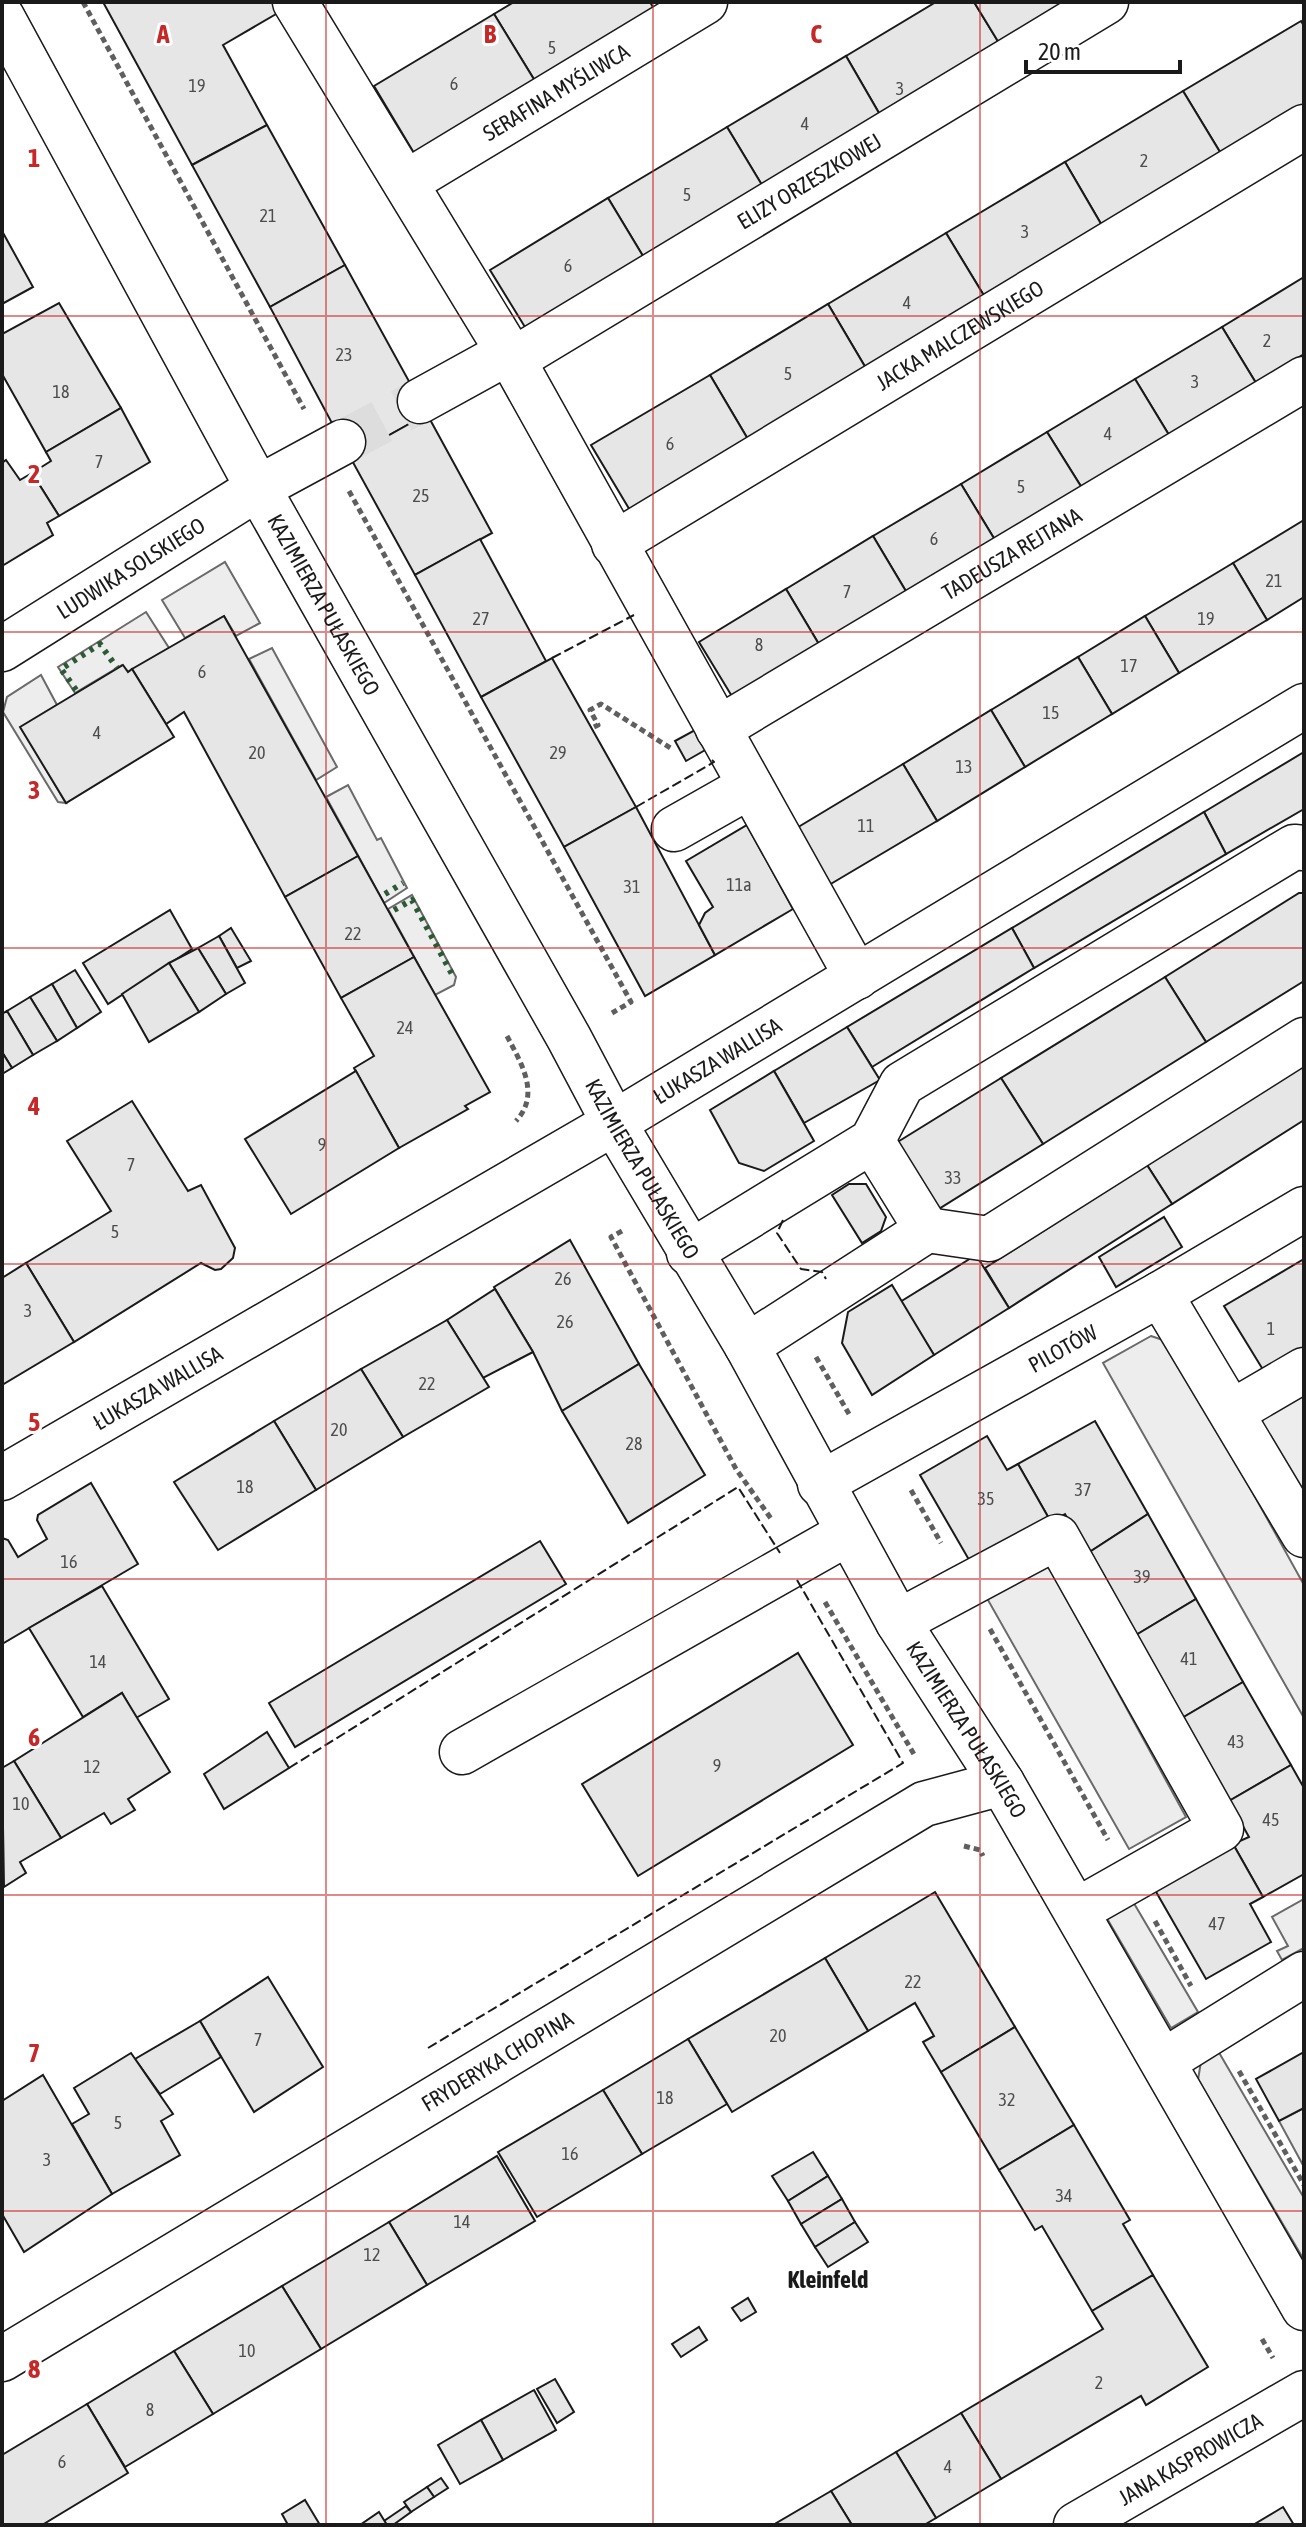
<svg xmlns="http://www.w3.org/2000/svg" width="1306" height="2527" viewBox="0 0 1306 2527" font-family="'Asap Condensed',sans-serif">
<rect width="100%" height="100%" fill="#fff"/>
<!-- green -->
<g fill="#ededed" stroke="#6a6a6a" stroke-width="2">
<polygon points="225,562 260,623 236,636 224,616 185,638 162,600"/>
<polygon points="146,612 169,648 128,672 122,665 75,693 58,667"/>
<polygon points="272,648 337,767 316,780 249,659"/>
<polygon points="41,675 57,705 21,727 66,803 58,802 3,712 7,697"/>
<polygon points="348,785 377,840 381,838 407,888 384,903 326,797"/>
<polygon points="412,895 456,977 454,985 435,995 388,909"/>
<polygon points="1151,1336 1169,1342 1304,1585 1304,1718 1103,1363"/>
<polygon points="1304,1383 1304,1501 1261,1423 1276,1399"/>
<polygon points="1046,1561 1186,1817 1129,1849 984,1593"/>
<polygon points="1304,1899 1304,1948 1282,1960 1277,1951 1288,1946 1272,1917"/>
<polygon points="1132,1900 1198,2012 1171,2028 1105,1915"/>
<polygon points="1214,2044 1304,2198 1304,2260 1198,2080 1202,2055"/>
<polygon points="1304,2108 1304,2167 1279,2121"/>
</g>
<!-- building -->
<g fill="#e6e6e6" stroke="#1a1a1a" stroke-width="2">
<polygon points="103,2 278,2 283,10 223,45 267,125 192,165"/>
<polygon points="514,2 650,2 654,9 535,81 494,14"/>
<polygon points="936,2 974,2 1002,48 883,120 846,56"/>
<polygon points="974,2 1079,2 1002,48"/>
<polygon points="494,14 535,81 414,153 374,86"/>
<polygon points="1301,21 1304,26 1304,109 1223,157 1183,91"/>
<polygon points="846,56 883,120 765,190 727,127"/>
<polygon points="1183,91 1223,157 1104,229 1065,162"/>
<polygon points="267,125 345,265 270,307 192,165"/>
<polygon points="727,127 765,190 646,261 608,198"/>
<polygon points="1065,162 1104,229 986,299 946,233"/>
<polygon points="608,198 646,261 528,332 490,270"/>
<polygon points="2,231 33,287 2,304"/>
<polygon points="946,233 986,299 867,370 828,304"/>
<polygon points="345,265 427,414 350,457 270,307"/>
<polygon points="1304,277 1304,354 1256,383 1222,327"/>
<polygon points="59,303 121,408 46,452 2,374 2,334"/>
<polygon points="828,304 867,370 749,441 710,375"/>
<polygon points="1222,327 1256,383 1169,435 1135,379"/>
<polygon points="710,375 749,441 631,512 591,445"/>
<polygon points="1135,379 1169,435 1082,488 1047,432"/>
<polygon points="121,408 150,462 59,516 32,473 51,461 46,452"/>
<polygon points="427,414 492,533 415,575 350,457"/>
<polygon points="1047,432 1082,488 995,540 961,484"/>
<polygon points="6,460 20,480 32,473 59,516 47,523 53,535 2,566 2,463"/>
<polygon points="961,484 995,540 907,593 873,536"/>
<polygon points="1304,520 1304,597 1267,620 1233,563"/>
<polygon points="873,536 907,593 820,646 786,589"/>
<polygon points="480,539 546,661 481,697 415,575"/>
<polygon points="1233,563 1267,620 1179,673 1145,616"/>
<polygon points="786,589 820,646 733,698 699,642"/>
<polygon points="224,616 358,856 285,897 184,712 166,724 132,669"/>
<polygon points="1145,616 1179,673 1112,714 1078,657"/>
<polygon points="1078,657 1112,714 1025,767 991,710"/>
<polygon points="552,658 636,807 564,847 481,697"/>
<polygon points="123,665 128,672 132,669 174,737 66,803 20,727"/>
<polygon points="991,710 1025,767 937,821 903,764"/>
<polygon points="695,730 707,749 686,761 675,741"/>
<polygon points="1304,752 1304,809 1226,854 1204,812"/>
<polygon points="903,764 937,821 829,885 795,829"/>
<polygon points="636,807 715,955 645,996 564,847"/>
<polygon points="1204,812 1226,854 1034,968 1012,928"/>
<polygon points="747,825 793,909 715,955 699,925 705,913 713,907 686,861"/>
<polygon points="358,856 414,957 341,998 285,897"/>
<polygon points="1299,893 1304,893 1304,981 1206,1042 1165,977"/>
<polygon points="170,910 192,949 108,1004 83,963"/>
<polygon points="231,928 251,961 237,968 219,936"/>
<polygon points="1012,928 1034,968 872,1067 847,1027"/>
<polygon points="219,936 245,983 226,994 198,948"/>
<polygon points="198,948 226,994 199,1012 169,963"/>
<polygon points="414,957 490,1092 465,1106 468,1109 399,1148 354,1068 374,1056 341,998"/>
<polygon points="169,963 199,1012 149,1042 122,994"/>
<polygon points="75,970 101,1012 77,1028 52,984"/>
<polygon points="1165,977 1206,1042 1043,1144 1001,1078"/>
<polygon points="52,984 77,1028 57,1041 30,997"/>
<polygon points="30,997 57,1041 33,1055 7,1011"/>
<polygon points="7,1011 33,1055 12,1068 2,1052 2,1014"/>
<polygon points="847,1027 880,1080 804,1123 774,1071"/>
<polygon points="2,1052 12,1068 2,1074"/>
<polygon points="1304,1065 1304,1120 1172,1204 1147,1165"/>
<polygon points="356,1071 399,1148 291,1214 245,1139"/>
<polygon points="774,1071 814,1141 764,1171 739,1163 710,1110"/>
<polygon points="1001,1078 1043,1144 937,1210 896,1143"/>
<polygon points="132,1101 188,1191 201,1185 235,1248 233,1258 221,1269 215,1270 201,1263 74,1342 26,1263 111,1211 67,1141"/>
<polygon points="1147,1165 1172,1204 1009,1308 985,1268"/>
<polygon points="849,1184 866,1184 886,1217 881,1231 862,1243 832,1195"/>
<polygon points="1164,1217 1182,1247 1116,1287 1099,1257"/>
<polygon points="570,1240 639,1364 562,1411 533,1352 494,1287"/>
<polygon points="976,1255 1009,1308 934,1355 900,1302"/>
<polygon points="1304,1259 1304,1351 1265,1373 1224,1306"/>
<polygon points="26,1263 74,1342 2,1385 2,1278"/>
<polygon points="892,1285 934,1355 872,1395 842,1343 848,1312"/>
<polygon points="495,1289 533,1352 483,1378 447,1320"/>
<polygon points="447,1320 489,1387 403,1437 361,1369"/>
<polygon points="639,1364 705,1475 628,1523 562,1411"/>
<polygon points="361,1369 403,1437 316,1490 274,1421"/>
<polygon points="274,1421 316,1490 218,1550 174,1482"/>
<polygon points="1095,1421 1148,1514 1088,1553 1065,1514 1051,1522 1018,1464"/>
<polygon points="987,1436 1007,1470 1018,1464 1051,1522 972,1565 920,1475"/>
<polygon points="91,1483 138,1564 2,1644 2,1538 8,1540 18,1557 47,1539 37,1520 38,1515"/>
<polygon points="1148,1514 1196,1599 1136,1635 1088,1553"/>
<polygon points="540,1541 566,1584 295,1747 269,1703"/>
<polygon points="102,1586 169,1699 136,1718 122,1693 83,1717 29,1628"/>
<polygon points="1196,1599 1243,1682 1182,1718 1136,1635"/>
<polygon points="798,1653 853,1745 638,1876 582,1784"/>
<polygon points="1243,1682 1291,1765 1229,1801 1182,1718"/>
<polygon points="122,1693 170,1772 128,1799 135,1810 111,1824 104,1813 61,1838 14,1761"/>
<polygon points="267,1732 289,1768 224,1809 204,1774"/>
<polygon points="14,1761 61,1838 20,1862 26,1873 4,1887 2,1768"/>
<polygon points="1291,1765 1304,1788 1304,1874 1263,1897 1233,1844 1249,1837 1229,1801"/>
<polygon points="1233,1844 1263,1897 1250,1904 1271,1942 1206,1979 1155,1890"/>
<polygon points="935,1892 1015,2027 941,2072 923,2042 934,2036 915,2003 868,2031 825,1958"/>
<polygon points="825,1958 868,2031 732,2112 688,2039"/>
<polygon points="268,1977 323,2067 254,2112 200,2021"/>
<polygon points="200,2021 221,2057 160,2094 135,2059"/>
<polygon points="1015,2027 1074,2125 999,2170 941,2072"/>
<polygon points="688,2039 727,2104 642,2154 603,2090"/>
<polygon points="1304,2052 1304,2108 1279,2121 1256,2079"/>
<polygon points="131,2053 173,2114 161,2121 180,2155 112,2194 72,2124 89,2114 74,2088"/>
<polygon points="43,2075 112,2194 24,2252 2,2214 2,2101"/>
<polygon points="603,2090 642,2154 537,2217 498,2152"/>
<polygon points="1074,2125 1130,2220 1123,2224 1153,2275 1092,2311 1042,2226 1035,2230 999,2170"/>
<polygon points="813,2152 828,2176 788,2201 772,2176"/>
<polygon points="497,2156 535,2221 427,2285 389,2222"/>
<polygon points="828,2176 842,2199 801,2224 788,2201"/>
<polygon points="842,2199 855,2222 815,2247 801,2224"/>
<polygon points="389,2222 427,2285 321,2349 282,2286"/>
<polygon points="855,2222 868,2242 828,2267 815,2247"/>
<polygon points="1153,2275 1208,2367 1146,2405 1141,2396 1001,2479 961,2413 1103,2329 1092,2311"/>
<polygon points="282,2286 321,2349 213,2414 174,2351"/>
<polygon points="748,2298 756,2312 741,2321 732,2308"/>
<polygon points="699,2327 707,2340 681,2357 672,2344"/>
<polygon points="174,2351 213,2414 125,2467 87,2404"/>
<polygon points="555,2379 574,2412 557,2423 537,2389"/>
<polygon points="534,2390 556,2430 503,2460 481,2420"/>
<polygon points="87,2404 128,2473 42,2525 2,2525 2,2455"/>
<polygon points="961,2413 1001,2479 936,2518 896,2452"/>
<polygon points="481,2420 503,2460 460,2484 438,2445"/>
<polygon points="896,2452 936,2518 924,2525 852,2525 831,2491"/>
<polygon points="441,2478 448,2488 434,2497 427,2487"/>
<polygon points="427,2487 434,2497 411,2512 404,2502"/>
<polygon points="831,2491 852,2525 773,2525"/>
<polygon points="305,2500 320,2525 288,2525 282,2514"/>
<polygon points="406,2506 411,2512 393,2525 387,2525 384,2521"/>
<polygon points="1283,2507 1294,2525 1253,2525"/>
<polygon points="379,2512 387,2525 360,2525"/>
</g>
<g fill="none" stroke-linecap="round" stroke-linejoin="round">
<!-- minor-tunnel -->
<polyline stroke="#ddd" stroke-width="44" stroke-dasharray="44 22" stroke-linecap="butt" points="343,442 420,401"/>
<!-- minor casing -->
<g stroke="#1a1a1a" stroke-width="47">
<g id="minor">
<polyline points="295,2 513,360 857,977"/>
<path id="s1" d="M2,17L258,488L569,1038L614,1123L747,1346L898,1622L1002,1783L1304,2308"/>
<path id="s2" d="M407,182L705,2"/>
<path id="s3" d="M513,360L1106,2"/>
<polyline points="420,401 509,352"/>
<path id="s4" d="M614,544L1304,127"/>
<path id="s5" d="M2,649L258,488L343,442"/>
<path id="s6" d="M718,729L1304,379"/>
<polyline points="674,829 750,786"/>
<polyline points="872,1141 927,1230"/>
<polyline points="689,1253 872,1141 902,1084 1294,847 1304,848"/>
<polyline points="1160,1294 1304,1535"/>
<polyline points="747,1346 927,1230 989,1239 1304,1040"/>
<polyline points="1232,1412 1304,1370"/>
<path id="s7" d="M2,1478L614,1123L1304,706"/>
<path id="s8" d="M820,1484L1160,1294L1304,1209"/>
<polyline points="898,1622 1057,1537 1221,1829 1078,1910"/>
<polyline points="462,1752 848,1533"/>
<polyline points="1164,2061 1304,1974"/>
<path id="s9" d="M2,2359L924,1804L1002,1783"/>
<path id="s10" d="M1076,2525L1304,2393"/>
</g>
</g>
<!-- path -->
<g stroke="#5f5f5f" stroke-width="5" stroke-dasharray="6 4" stroke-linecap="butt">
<polyline points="83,2 304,409"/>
<polyline points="349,491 631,1002 612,1013"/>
<polyline points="594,727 598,725 590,710 601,704 672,749"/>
<path d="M507,1036C521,1063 541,1094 516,1121"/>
<polyline points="622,1231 611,1237 736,1469 772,1520"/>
<polyline points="816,1357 849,1414"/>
<polyline points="911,1490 941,1543"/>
<polyline points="825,1602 915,1756"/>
<polyline points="990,1629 1108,1840"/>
<polyline points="964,1846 980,1850 983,1856"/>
<polyline points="1155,1921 1191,1986"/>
<polyline points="1239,2071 1304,2185"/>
<polyline points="1262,2339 1273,2358"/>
</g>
<!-- minor -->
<use href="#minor" stroke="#fff" stroke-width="44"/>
<!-- hedge -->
<g stroke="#2b5a34" stroke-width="6" stroke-dasharray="4 6" stroke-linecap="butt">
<polyline points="76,690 61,669 100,644 117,668"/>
<polyline points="385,894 403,883"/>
<polyline points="394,910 412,900 453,976"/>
</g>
<!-- fence -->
<g stroke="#1a1a1a" stroke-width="2" stroke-dasharray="10 4" stroke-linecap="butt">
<polyline points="552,658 634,615"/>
<polyline points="636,807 714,762 712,760"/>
<polyline points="783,1220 777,1233 801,1269 822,1272 826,1279"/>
<polyline points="289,1768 738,1487 780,1553"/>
<polyline points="428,2048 903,1763 797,1580"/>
</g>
</g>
<!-- grid -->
<path fill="none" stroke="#c62828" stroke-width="2" stroke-opacity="0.55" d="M326,2V2525M653,2V2525M980,2V2525M2,316H1304M2,632H1304M2,948H1304M2,1264H1304M2,1579H1304M2,1895H1304M2,2211H1304"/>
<g text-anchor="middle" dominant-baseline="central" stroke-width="6" stroke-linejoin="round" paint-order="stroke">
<!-- number labels -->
<g font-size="18" fill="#4d4d4d">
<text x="552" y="47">5</text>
<text x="454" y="83">6</text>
<text x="197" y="85">19</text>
<text x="900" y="88">3</text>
<text x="805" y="123">4</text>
<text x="1144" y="160">2</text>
<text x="687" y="194">5</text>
<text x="268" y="215">21</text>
<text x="1025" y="231">3</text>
<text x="568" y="265">6</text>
<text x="907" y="302">4</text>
<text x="1267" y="340">2</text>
<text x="344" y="354">23</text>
<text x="788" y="373">5</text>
<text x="1195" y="381">3</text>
<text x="61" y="391">18</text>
<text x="1108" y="433">4</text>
<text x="670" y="443">6</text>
<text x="99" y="461">7</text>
<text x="1021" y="486">5</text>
<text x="421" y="495">25</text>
<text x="934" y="538">6</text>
<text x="1274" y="580">21</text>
<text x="847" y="591">7</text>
<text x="481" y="618">27</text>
<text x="1206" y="618">19</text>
<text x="759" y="644">8</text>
<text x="1129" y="665">17</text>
<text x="202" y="671">6</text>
<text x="1051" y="712">15</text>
<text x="97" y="732">4</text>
<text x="257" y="752">20</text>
<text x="558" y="752">29</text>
<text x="964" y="766">13</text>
<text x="866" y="825">11</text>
<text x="739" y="884">11a</text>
<text x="632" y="886">31</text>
<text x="353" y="933">22</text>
<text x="405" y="1027">24</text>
<text x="322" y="1144">9</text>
<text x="131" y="1164">7</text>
<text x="953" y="1177">33</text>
<text x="115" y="1231">5</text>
<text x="563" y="1278">26</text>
<text x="28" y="1310">3</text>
<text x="565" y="1321">26</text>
<text x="1271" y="1328">1</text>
<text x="427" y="1383">22</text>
<text x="339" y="1429">20</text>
<text x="634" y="1443">28</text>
<text x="245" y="1486">18</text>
<text x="1083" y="1489">37</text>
<text x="986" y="1498">35</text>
<text x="69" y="1561">16</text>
<text x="1142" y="1576">39</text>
<text x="1189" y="1658">41</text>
<text x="98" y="1661">14</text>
<text x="1236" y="1741">43</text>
<text x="717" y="1765">9</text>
<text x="92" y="1766">12</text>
<text x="21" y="1803">10</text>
<text x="1271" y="1819">45</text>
<text x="1217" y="1923">47</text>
<text x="913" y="1981">22</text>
<text x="778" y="2035">20</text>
<text x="258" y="2039">7</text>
<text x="665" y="2097">18</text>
<text x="1007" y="2099">32</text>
<text x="118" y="2122">5</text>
<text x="570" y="2153">16</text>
<text x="47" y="2159">3</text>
<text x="1064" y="2195">34</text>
<text x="462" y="2221">14</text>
<text x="372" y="2254">12</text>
<text x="247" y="2350">10</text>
<text x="1099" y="2382">2</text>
<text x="150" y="2409">8</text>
<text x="62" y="2461">6</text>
<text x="948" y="2466">4</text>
</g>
<!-- street labels -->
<g font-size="22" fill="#1a1a1a" stroke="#fff">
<text stroke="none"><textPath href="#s2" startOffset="174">SERAFINA MYŚLIWCA</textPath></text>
<text stroke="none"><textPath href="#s3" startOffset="346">ELIZY ORZESZKOWEJ</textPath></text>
<text stroke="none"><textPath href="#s4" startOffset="404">JACKA MALCZEWSKIEGO</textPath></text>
<text stroke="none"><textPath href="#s6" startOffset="342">TADEUSZA REJTANA</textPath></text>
<text stroke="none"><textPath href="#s5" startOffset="152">LUDWIKA SOLSKIEGO</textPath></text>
<text stroke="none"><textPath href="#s1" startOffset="670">KAZIMIERZA PUŁASKIEGO</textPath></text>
<text stroke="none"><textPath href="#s7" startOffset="828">ŁUKASZA WALLISA</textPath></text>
<text stroke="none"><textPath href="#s1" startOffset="1318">KAZIMIERZA PUŁASKIEGO</textPath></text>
<text stroke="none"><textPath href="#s8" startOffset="278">PILOTÓW</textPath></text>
<text stroke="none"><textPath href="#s7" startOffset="180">ŁUKASZA WALLISA</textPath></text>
<text stroke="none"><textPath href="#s1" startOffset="1966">KAZIMIERZA PUŁASKIEGO</textPath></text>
<text stroke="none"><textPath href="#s9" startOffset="578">FRYDERYKA CHOPINA</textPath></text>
<text stroke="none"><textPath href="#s10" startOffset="132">JANA KASPROWICZA</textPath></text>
</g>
<!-- neighbourhood labels -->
<g font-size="24" font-weight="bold" fill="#1a1a1a" stroke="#fff">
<text x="828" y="2279">Kleinfeld</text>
</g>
</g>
<g font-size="26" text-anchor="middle" font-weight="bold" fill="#c62828" stroke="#fff" stroke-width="6" stroke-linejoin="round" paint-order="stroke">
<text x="163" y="43">A</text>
<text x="490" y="43">B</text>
<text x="816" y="43">C</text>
<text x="34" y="167">1</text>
<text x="34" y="483">2</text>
<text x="34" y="799">3</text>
<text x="34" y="1115">4</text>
<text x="34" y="1431">5</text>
<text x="34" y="1746">6</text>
<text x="34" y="2062">7</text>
<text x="34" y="2378">8</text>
</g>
<!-- border -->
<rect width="1306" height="2527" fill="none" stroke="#1a1a1a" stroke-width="8"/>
<!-- scale -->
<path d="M1026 60v12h154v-12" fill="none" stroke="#1a1a1a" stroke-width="4"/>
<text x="1038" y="60" font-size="24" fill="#1a1a1a" stroke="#ffffff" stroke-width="6" paint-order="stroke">20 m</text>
</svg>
